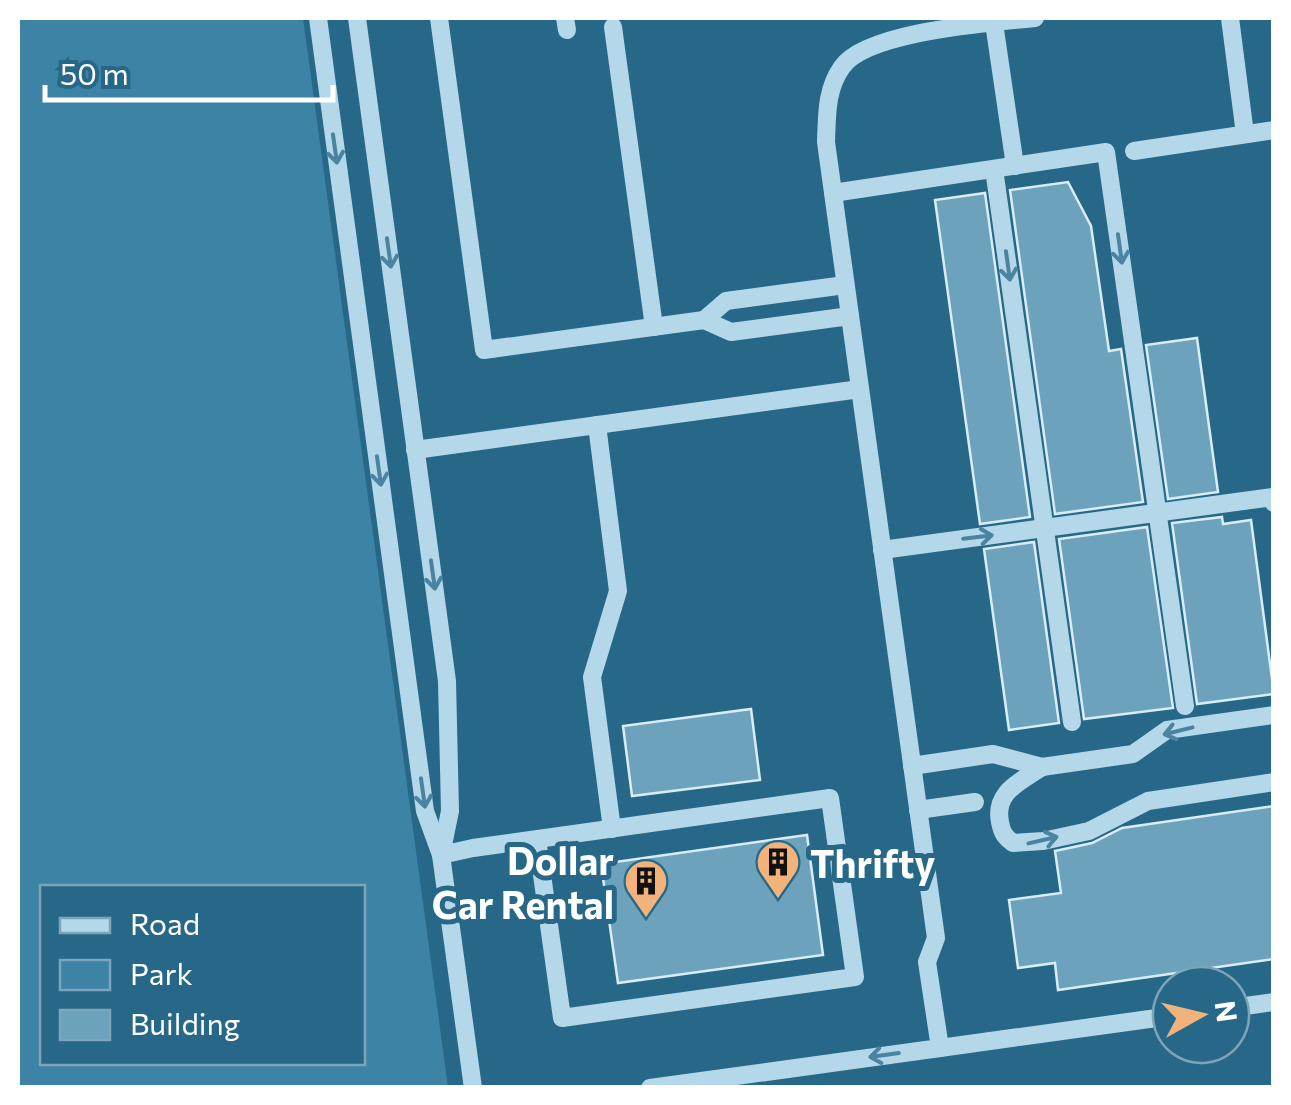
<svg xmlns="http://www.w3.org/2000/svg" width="1291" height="1105" viewBox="0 0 1291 1105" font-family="Commissioner,sans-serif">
<rect width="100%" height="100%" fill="#276888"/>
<!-- green -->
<path fill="#3c83a5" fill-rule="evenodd" d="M18,18H303L448,1087H18ZM42,888H362V1062H42Z"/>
<!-- building -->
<g fill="#6ca2bc" stroke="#d8edf7" stroke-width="2.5">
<polygon points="1068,182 1091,226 1109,351 1121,349 1143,502 1055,514 1010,190"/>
<polygon points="985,193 1030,517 980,524 935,200"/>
<polygon points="1197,338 1218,492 1168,499 1146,345"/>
<polygon points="1222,517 1223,524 1251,520 1274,694 1197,704 1172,523"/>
<polygon points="1147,527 1173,708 1084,719 1059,539"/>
<polygon points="1034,542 1059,723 1009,730 984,549"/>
<polygon points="751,709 760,780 632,796 623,726"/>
<polygon points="1274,806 1274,959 1058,990 1055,963 1018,968 1009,900 1061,893 1055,851 1092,843 1122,828"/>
<polygon points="807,835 823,955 618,983 601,864"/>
</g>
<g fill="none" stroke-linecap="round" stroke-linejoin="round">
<!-- minor -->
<g stroke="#b4d8e9" stroke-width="18">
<polyline points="318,18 425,811 441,855 473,1088"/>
<polyline points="357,18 447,681 450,811 441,855 473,848 830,798 855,977 562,1018 537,839"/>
<polyline points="439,18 484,350 704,320 731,332 850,316"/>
<polyline points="565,18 567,30"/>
<polyline points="1230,18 1245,134"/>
<polyline points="994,23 1015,166"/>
<polyline points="613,27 654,327"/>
<polyline points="1134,151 1274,130"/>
<polyline points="994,169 1072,722"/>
<polyline points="833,193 1106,152 1185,706"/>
<polyline points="704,320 726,301 845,285"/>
<polyline points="597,425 618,591 592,677 612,829"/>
<polyline points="415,450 860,389"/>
<polyline points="882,550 1273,497 1274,503"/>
<polyline points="912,766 993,754 1042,767 1133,754 1167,730 1274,715"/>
<path d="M1042,767C1020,782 994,792 1000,822C1002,833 1005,837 1013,843L1043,841L1089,831L1148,801L1274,782"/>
<polyline points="918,810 975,802"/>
<polyline points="1231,1008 1274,1002"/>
<polyline points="940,1048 1171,1016"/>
<path d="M650,1088L940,1048L927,962L936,938L826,142C827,116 826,89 842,67C867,31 991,23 1035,18"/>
</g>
</g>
<!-- one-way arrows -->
<defs><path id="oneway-shaft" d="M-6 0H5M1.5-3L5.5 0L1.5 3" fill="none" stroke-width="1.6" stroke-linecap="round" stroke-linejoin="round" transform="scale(2.5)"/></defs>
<g stroke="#4a84a0">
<use href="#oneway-shaft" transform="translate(335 149) rotate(82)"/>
<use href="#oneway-shaft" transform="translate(1120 249) rotate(82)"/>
<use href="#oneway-shaft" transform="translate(389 253) rotate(82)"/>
<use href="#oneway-shaft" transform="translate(1008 266) rotate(82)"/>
<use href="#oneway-shaft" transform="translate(379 471) rotate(82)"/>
<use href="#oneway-shaft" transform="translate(978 537) rotate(-7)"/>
<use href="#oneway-shaft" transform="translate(433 575) rotate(82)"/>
<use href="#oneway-shaft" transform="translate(1178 731) rotate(166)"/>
<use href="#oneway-shaft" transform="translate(423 793) rotate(82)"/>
<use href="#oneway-shaft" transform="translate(1043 840) rotate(-13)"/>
<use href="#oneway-shaft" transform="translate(884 1055) rotate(172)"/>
</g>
<!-- icons -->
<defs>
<g id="building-pin" transform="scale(2.25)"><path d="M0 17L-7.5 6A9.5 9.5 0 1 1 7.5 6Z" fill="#f1b37a" stroke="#276888"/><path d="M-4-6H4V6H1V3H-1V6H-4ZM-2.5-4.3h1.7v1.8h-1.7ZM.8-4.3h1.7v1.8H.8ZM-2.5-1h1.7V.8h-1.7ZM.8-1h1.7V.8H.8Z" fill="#111"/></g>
</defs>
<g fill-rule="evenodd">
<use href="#building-pin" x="778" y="862"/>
<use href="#building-pin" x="646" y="881"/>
</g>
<g text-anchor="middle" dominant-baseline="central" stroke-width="10" stroke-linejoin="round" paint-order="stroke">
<!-- poi labels -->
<g font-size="38" font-weight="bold" fill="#fff" stroke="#276888" text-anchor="end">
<text x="614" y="859">Dollar<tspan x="614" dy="44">Car Rental</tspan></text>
<text x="810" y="862" text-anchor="start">Thrifty</text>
</g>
</g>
<!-- border -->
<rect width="1291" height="1105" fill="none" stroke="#ffffff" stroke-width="40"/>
<!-- legend -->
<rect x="40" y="885" width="325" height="180" fill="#276888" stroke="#7da4b8" stroke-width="2.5"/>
<rect x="60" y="918" width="50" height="15" fill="#b4d8e9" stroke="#7da4b8" stroke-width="2.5"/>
<text x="130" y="935" font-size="30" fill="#ffffff">Road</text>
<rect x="60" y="960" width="50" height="30" fill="#3c83a5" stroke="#7da4b8" stroke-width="2.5"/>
<text x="130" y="985" font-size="30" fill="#ffffff">Park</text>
<rect x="60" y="1010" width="50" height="30" fill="#6ca2bc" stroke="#7da4b8" stroke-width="2.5"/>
<text x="130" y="1035" font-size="30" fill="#ffffff">Building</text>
<!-- north arrow -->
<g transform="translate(1201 1015) rotate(82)"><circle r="48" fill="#276888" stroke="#7da4b8" stroke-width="2.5"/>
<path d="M0-8L18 38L0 25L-18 38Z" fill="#f1b37a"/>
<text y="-15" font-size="28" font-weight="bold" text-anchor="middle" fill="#ffffff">N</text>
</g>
<!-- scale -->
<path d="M45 85v15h288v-15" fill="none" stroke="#ffffff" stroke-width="5"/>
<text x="60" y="85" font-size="30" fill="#ffffff" stroke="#276888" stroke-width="8" paint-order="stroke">50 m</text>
</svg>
